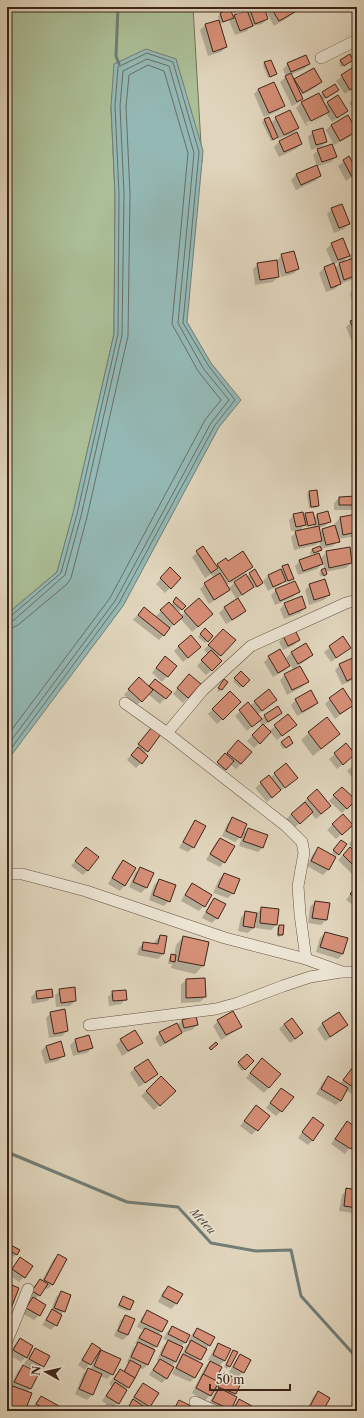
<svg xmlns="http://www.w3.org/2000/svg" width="364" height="1418" viewBox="0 0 364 1418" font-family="'Libre Caslon Text',serif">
<rect width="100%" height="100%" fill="#e0d5bc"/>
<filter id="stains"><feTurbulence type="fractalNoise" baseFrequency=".005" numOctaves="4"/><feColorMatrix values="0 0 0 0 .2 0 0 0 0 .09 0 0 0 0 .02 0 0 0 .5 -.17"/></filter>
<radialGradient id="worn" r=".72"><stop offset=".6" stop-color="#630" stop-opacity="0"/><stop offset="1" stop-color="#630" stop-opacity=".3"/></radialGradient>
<!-- green -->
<polygon fill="#abbe96" stroke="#747258" points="7,7 193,7 202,162 176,59 111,106 115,194 114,334 73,514 57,572 7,614"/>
<!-- water -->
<polygon fill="#94b8b4" stroke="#727d76" points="146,49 176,59 203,151 187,322 211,363 241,400 219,427 123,606 7,761 7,614 57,572 73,513 114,334 115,194 111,106 114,64"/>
<!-- shadow -->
<g fill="#0003" fill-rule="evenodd">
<polygon points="251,7 263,7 267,19 262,24 250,27 247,31 235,35 229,20 219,24 226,47 221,52 208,56 200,30 205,25 220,21 218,17 220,14 230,11 233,18 245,12"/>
<polygon points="274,7 291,7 294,12 289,17 274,26 267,13"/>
<polygon points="304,7 315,7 305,10"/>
<polygon points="328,7 339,7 330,11"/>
<polygon points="341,61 350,62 341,67 339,63"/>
<polygon points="265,63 275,74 268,78 263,65"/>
<polygon points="288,64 309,64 304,69 290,75 293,81 295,80 321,82 316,87 300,96 301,99 296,104 292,106 280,82 286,77 283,69"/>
<polygon points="357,66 357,86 345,94 336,81"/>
<polygon points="259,89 283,106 278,111 264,117 254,94"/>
<path d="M335,92L322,101L325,106L338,96L347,111L332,122L326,113L322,117L306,126L296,108L301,103L318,94L319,96L323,93ZM323,114V116L307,125L306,123Z"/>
<polygon points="357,95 357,113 349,103"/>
<polygon points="276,118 298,128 293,133 278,139 277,137 271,141 262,122 264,120 271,123"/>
<polygon points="331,125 356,131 351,136 334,145 326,130"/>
<polygon points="313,132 326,142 321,147 311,150 308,137"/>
<polygon points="296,134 301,144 296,149 279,157 274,147 279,142"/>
<polygon points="318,150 336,157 331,162 316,167 320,176 315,181 296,190 291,180 296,175 317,166 313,155"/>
<polygon points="349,158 357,173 346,181 338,166"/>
<polygon points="332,209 349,224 344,229 334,233 327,214"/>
<path d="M343,239L349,256L357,250V275L353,279L340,284L335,289L326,292L319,273L324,268L333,265L326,249L332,244ZM349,256L350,260L341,263ZM342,261L335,268L333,264Z"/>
<polygon points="282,255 298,269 293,274 281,277 278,263 276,264 278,277 273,282 255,285 253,269 258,264 277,260"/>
<polygon points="355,289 357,289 357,301 354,303 350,294"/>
<polygon points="357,319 357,343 353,345 346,327 351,322"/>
<polygon points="310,492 318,505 316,508 309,508 307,494"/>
<polygon points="357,497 357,510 334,510 334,503 339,498"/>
<path d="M305,514L313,519L317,515L330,521L325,526L319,528L320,533L322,530L336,526L335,523L340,518L357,515V536L338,539V541L333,546L321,549L311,555L310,552L312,550L321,547L319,542L316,545L294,550L291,537L298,530L291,531L289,520L294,515L303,516ZM305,525L306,527L313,525L314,528L298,532Z"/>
<polygon points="203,548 216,567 218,565 228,563 252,566 244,574 231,583 221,568 219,568 229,584 226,585 228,589 234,583 246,575 247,577 250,574 260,585 255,588 253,586 237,599 245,611 240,616 226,624 219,613 224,608 237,600 230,589 224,594 209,604 200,589 205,584 214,578 211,574 205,578 192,557"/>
<polygon points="327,552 351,563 346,568 325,572 326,574 321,577 319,573 324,569 323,563 317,569 298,575 295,566 300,561 320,559"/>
<polygon points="282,567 293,579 286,583 285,581 280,585 268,591 263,581 268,576 281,570"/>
<polygon points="170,569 180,578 165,593 156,584"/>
<polygon points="310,585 329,595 324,600 309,605 305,590"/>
<polygon points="276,590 298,592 293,597 275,605 271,595"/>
<polygon points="176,599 184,606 179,611 174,607 173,608 181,616 199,599 207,619 192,632 180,618 159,640 133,620 144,608 155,617 169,603 171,605"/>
<polygon points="285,604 305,608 300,613 284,619 280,609"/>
<polygon points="205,629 212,636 205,643 198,637"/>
<polygon points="218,635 234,640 218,658 221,661 206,675 197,666 208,654 204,650"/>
<polygon points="284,637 299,640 294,645 283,650 279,642"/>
<polygon points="343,638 349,648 331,662 324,652"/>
<polygon points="305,644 312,655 307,660 293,669 286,658 291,653"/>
<polygon points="179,646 195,652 183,662 174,651"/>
<polygon points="269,657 289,666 284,671 273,677 264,662"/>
<polygon points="357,658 357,678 342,685 335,670 340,665"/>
<polygon points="160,662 176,666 162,682 152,673"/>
<polygon points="241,673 248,680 240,688 233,681"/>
<polygon points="285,675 307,682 302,687 287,695 280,680"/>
<polygon points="184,680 199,684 183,703 173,694"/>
<polygon points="226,682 219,692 217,691 222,683"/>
<polygon points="134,683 148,687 150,685 170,692 160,704 148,694 136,706 124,695"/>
<polygon points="269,691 270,704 257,715 261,719 277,707 281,713 276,718 264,725 269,731 288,716 290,730 277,740 270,732 254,748 247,741 262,726 259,720 247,731 235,716 248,704 250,706"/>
<polygon points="230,692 240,702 217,724 208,714"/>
<polygon points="330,699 353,705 335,719 325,704"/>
<polygon points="296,700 317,703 312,708 297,716 291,705"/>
<polygon points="152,728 147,751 144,754 147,757 136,768 127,760"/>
<polygon points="309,733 339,734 313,756 301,740"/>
<polygon points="282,742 290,745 283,749 280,744"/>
<polygon points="346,745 349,759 337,769 329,759"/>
<polygon points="233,747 241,764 236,769 230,764 220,774 213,768"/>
<polygon points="357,759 357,783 347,771 356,763 355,761"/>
<polygon points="286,764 291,783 279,792 279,791 267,802 255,788 269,776 270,778"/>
<polygon points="342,788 354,800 342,813 329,801"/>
<polygon points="308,798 325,811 316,819 311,813 294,828 286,819"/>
<polygon points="343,815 346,830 336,839 327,830"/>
<polygon points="232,819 241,835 248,829 263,847 258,852 239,846 243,835 235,842 222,836 227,824"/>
<polygon points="196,822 193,847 188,852 179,848 191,827"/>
<polygon points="357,836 357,853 349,844"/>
<polygon points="220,839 224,862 220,867 206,860 215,844"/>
<polygon points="339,843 338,854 336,856 332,853"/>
<polygon points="86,848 88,870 83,875 71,866"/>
<polygon points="350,848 357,855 357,871 353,875 338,860"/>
<polygon points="318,849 328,870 323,875 307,866 313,854"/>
<polygon points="123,861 135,868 124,886 120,891 108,884 118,866"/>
<polygon points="140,868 146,888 141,893 129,887 135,873"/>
<polygon points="224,874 238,880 233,893 228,898 213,893 219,879"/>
<polygon points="159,880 169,901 164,906 149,900 154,885"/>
<polygon points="193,884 204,906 199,911 181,901 188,889"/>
<polygon points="357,886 357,908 346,900"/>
<polygon points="214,899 217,918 212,923 202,918 210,904"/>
<polygon points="315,902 329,904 326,920 321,925 308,923 310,907"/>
<polygon points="262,908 276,925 271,930 255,928 256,922 254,922 253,928 248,933 238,931 241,917 246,912 256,914"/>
<polygon points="279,926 282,934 280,937 277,936 277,928"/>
<polygon points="325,933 343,954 338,959 316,952 320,938"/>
<polygon points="160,936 163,954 158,959 137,955 139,948 144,943 154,945 155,941"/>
<polygon points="183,937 208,942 203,966 195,974 171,968 172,964 168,964 169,958 171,956 174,956 176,945"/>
<polygon points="204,979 205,997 200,1002 181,1003 181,985 186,980"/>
<polygon points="51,990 52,996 47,1001 32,1004 31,997 36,992"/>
<polygon points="60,990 75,1001 70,1006 56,1007 55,995"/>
<polygon points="113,992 126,999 121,1004 109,1006 108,997"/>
<polygon points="51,1013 67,1031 62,1036 49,1038 46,1018"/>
<polygon points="339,1013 347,1025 342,1030 325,1041 317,1029 322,1024"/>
<polygon points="182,1020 197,1025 192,1030 181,1033 176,1038 160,1047 155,1038 160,1033 177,1026"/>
<polygon points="218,1021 240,1026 235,1031 221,1040 213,1026"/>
<polygon points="284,1024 297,1038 290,1043 279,1029"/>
<polygon points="76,1040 92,1048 87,1053 73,1056 70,1045"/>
<polygon points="121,1040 141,1042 137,1047 122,1056 116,1045"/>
<polygon points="46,1046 63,1056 58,1061 45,1064 41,1051"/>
<polygon points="247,1055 253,1061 242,1071 237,1065"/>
<polygon points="257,1064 280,1074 264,1093 246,1078"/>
<polygon points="356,1064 357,1089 352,1094 346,1090 341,1100 336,1105 316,1094 323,1082 328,1077 340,1084"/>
<polygon points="135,1068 157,1074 139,1087 130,1073"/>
<polygon points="161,1077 174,1091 154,1110 141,1096"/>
<polygon points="281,1089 281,1111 276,1116 266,1108"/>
<polygon points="256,1106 268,1116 252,1135 240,1126"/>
<polygon points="313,1118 313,1140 308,1145 298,1138"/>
<polygon points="347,1123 357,1129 357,1137 345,1154 331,1144 342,1128"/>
<polygon points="347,1190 357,1191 357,1210 354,1213 339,1211 342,1195"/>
<polygon points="7,1244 16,1254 14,1257 7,1253"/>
<polygon points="58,1255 53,1284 48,1289 44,1288 35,1300 39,1315 34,1320 22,1313 28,1303 32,1299 28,1296 35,1285 40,1280 42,1281 53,1260"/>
<polygon points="20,1258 24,1277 19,1282 8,1274"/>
<polygon points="168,1287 181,1294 176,1304 171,1309 158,1302 163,1292"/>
<polygon points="61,1292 64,1311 60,1315 56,1325 51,1330 42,1325 50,1313 56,1297"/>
<polygon points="123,1297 129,1309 127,1311 117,1307"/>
<polygon points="147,1312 161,1332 158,1335 161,1337 156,1346 153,1350 148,1364 143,1369 139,1368 128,1387 118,1403 113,1408 102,1401 112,1386 109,1384 115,1375 120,1370 123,1372 129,1363 127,1362 133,1348 137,1344 135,1344 140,1334 143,1330 137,1327 142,1317"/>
<polygon points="125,1316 128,1335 123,1340 114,1336 120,1321"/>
<polygon points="172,1327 189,1336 185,1343 180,1347 176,1362 171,1366 167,1378 162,1383 149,1375 158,1361 157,1360 163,1346 168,1341 163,1339 167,1332"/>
<polygon points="197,1329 209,1345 198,1362 195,1377 190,1382 172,1374 186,1346 190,1343 188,1342 192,1334"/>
<polygon points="20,1339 32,1347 26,1357 21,1362 9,1355 15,1344"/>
<polygon points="219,1344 230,1349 224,1361 219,1366 214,1381 218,1383 224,1374 241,1382 234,1396 231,1408 239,1400 248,1411 231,1411 233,1406 228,1411 219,1411 208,1406 215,1392 213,1391 205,1401 192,1393 205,1367 210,1361 208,1360 214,1349"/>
<polygon points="93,1345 96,1356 101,1351 112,1374 107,1379 100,1376 92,1395 87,1400 75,1394 83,1374 88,1369 90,1370 95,1360 93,1359 85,1370 78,1365 88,1350"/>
<polygon points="35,1349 49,1356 43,1367 37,1373 30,1389 27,1392 24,1411 7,1411 7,1385 10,1387 18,1371 23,1366 30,1370 31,1368 24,1364 30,1354"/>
<polygon points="233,1351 237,1353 227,1369 224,1367"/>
<polygon points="241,1355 243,1372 238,1377 229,1372 236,1360"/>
<polygon points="143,1384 149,1406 146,1409 147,1411 125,1411 131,1403 130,1402 138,1389"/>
<polygon points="318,1392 322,1411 306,1411 313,1397"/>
<polygon points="357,1396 357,1411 345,1411 347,1409 350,1410 352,1401"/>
<polygon points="41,1397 55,1411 35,1411 32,1410 36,1402"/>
<polygon points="179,1401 190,1411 171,1411"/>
</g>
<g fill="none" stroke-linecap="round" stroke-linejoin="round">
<!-- shore -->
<g stroke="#696e66" stroke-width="1">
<polyline points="7,617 11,616 61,573 77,514 118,334 119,194 115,106 118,67 147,53 173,62 199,152 183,323 208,365 235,400 215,425 119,603 7,754"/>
<polyline points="7,622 14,620 65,575 81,516 122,335 124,194 120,106 123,71 147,59 169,66 194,153 178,323 203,368 229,400 211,423 115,601 7,746"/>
<polyline points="7,628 12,628 18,625 67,584 71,578 87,517 128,336 130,194 126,107 129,75 148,65 164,71 188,153 172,324 198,371 221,400 205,420 110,598 7,736"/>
</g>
<!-- stream -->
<g stroke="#727d76" stroke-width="3">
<polyline points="118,7 116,56 119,64"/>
<polyline points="7,1152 127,1202 178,1207 211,1243 256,1251 291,1250 301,1296 357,1358"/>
</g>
</g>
<!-- building -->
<g fill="#d68f77" stroke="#3e2519">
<polygon points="249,7 264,7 268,19 255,24"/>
<polygon points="272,7 292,7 295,12 279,21 271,8"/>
<polygon points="230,9 234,18 223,22 220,13"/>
<polygon points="247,10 253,26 240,31 234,15"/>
<polygon points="219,20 227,47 213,52 205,24"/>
<polygon points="350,54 353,60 344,66 340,60"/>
<polygon points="306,55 310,64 291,72 287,63"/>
<polygon points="271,60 277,74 270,77 264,62"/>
<polygon points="355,66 357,69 357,85 350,90 341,75"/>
<polygon points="314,68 322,82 303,93 294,79"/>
<polygon points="291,73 303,99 297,102 285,76"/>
<polygon points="274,82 285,106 269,113 258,89"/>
<polygon points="335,84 339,90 326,98 322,92"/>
<polygon points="319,93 329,112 311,121 301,102"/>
<polygon points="338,95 348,111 337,118 327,102"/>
<polygon points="290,110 299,128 284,135 275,117"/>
<polygon points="348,115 357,131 340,141 331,125"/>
<polygon points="269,117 278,137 273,140 264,119"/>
<polygon points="323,128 327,142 316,145 312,131"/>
<polygon points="297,132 302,144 284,152 279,141"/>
<polygon points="332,144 337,157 322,162 317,149"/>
<polygon points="349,156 357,171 357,174 352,177 343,160"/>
<polygon points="317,165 321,176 301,185 296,174"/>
<polygon points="342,204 350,224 339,228 331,208"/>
<polygon points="343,238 350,256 338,260 331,243"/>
<polygon points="294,251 299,269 286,273 281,254"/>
<polygon points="354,258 357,268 357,275 344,280 339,263"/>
<polygon points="277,260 279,277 260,280 257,263"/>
<polygon points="334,263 341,284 331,288 324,267"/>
<polygon points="357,318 357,337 350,321"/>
<polygon points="317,490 319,506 311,507 309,491"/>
<polygon points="357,496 357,505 339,505 339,497"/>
<polygon points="328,511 331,522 319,525 317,514"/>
<polygon points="303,512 306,525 296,527 293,514"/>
<polygon points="313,512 316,524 308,526 305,513"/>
<polygon points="357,514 357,532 343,535 340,517"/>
<polygon points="335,525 340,542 326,545 322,529"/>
<polygon points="319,526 322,541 299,546 295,531"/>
<polygon points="203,546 218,568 211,573 196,551"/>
<polygon points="320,546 322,550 314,553 312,549"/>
<polygon points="350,547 352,563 329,568 326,551"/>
<polygon points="243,551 253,567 229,582 217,564 226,558 228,561"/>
<polygon points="319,553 323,564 303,571 299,560"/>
<polygon points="288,564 294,579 288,581 282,566"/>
<polygon points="170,567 181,578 171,589 160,578"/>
<polygon points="325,568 327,574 324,576 321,570"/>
<polygon points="255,569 263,583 257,587 249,573"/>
<polygon points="281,569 286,581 273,587 268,575"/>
<polygon points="220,573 230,590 214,600 204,583"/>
<polygon points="246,574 254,587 242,595 234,582"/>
<polygon points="325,579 330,595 314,600 309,584"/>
<polygon points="295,581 300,592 280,601 275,589"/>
<polygon points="302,596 306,608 289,615 284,603"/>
<polygon points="176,597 186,606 182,610 173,602"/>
<polygon points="199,598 213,614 198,627 184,611"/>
<polygon points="238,598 246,611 232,620 224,607"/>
<polygon points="169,602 183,617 174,625 160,610"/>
<polygon points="144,607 170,628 164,636 138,615"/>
<polygon points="205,628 213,636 208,642 200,634"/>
<polygon points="223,629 236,640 221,656 208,645"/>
<polygon points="295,630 300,640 288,646 283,636"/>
<polygon points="191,635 201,647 188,658 178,646"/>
<polygon points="343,636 351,648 336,658 329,646"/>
<polygon points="306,643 313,655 298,664 291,652"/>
<polygon points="280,649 290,666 278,673 268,656"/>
<polygon points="211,650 222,661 212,671 201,660"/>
<polygon points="165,656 177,666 168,677 156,668"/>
<polygon points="357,656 357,676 347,681 339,664"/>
<polygon points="300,666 309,682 292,690 284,674"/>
<polygon points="241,671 250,680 243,687 234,678"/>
<polygon points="189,674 201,684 188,698 177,688"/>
<polygon points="139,677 153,690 142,702 128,689"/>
<polygon points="155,679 172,692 166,699 149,686"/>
<polygon points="224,679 228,682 222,690 218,688"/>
<polygon points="343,688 354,705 340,714 329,698"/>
<polygon points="269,689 277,700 262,711 254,701"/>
<polygon points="311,690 318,703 302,712 295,699"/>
<polygon points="230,691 241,702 223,720 212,709"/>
<polygon points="248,702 262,719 252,727 239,710"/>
<polygon points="278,706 282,713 268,722 264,715"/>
<polygon points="288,714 297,725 282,736 274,725"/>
<polygon points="327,717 340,734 321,749 308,732"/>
<polygon points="263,724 271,732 260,744 252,735"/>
<polygon points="152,727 161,734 148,752 138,744"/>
<polygon points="289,736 293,743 286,748 281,742"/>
<polygon points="238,740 252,752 241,764 227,753"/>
<polygon points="346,743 355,754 343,765 334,753"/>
<polygon points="138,747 148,756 142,764 131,755"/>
<polygon points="225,753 234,761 226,770 217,762"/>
<polygon points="357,761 357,772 352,765"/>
<polygon points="286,763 298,778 285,788 274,773"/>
<polygon points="269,775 281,790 272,798 260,782"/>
<polygon points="342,787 356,800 347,809 333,795"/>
<polygon points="317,789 331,806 321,814 307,798"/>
<polygon points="305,802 313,812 300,824 291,814"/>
<polygon points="343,814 353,825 342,835 332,824"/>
<polygon points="232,817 247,824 241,838 226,831"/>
<polygon points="195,820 206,826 194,848 183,842"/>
<polygon points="248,828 268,835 263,848 243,841"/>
<polygon points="220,838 235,846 225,863 210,854"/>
<polygon points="341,840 347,844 339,855 333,850"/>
<polygon points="86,847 99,857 88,871 75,861"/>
<polygon points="318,847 336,857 329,870 311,861"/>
<polygon points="350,847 357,854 357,869 343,855"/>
<polygon points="123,860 136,868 125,886 112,878"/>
<polygon points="140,867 154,873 147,888 133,882"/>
<polygon points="224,873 240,879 234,894 218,887"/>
<polygon points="159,879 176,885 170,902 153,895"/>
<polygon points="192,883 212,895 205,907 185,895"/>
<polygon points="357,886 357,899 350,894"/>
<polygon points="214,898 226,904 218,919 206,912"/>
<polygon points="315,901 330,903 327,920 312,918"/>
<polygon points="261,907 279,909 277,925 260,923"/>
<polygon points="245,911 257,913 254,928 243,926"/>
<polygon points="7,923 11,925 7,936"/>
<polygon points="279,925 284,925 283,935 278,935"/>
<polygon points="325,932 348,938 343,954 320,947"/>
<polygon points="160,935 167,936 164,954 142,950 143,942 158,944"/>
<polygon points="183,936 209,942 204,966 178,961"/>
<polygon points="171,954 176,955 175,962 170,961"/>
<polygon points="205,978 206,997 186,998 186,979"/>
<polygon points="75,987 76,1001 61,1003 59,989"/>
<polygon points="52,989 53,997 37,999 36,991"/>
<polygon points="126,990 127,1000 113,1001 112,991"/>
<polygon points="65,1009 68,1031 54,1034 50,1012"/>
<polygon points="233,1011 242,1027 226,1035 217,1020"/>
<polygon points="339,1012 348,1025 330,1037 322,1023"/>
<polygon points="196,1016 198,1025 184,1028 182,1020"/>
<polygon points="292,1018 303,1033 295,1039 284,1024"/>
<polygon points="177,1023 182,1033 165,1043 159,1032"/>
<polygon points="135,1030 143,1043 128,1051 120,1039"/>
<polygon points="89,1035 93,1048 78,1052 75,1039"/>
<polygon points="61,1041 65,1056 50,1060 46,1046"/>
<polygon points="216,1042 218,1044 211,1050 209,1048"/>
<polygon points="247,1054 254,1061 245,1070 238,1062"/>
<polygon points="262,1058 281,1074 269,1088 250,1073"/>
<polygon points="148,1059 158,1074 145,1083 134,1068"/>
<polygon points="356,1063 357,1063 357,1090 343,1080"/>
<polygon points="161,1076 176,1091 160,1106 146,1091"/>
<polygon points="328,1076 348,1088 341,1101 321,1089"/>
<polygon points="281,1088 294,1097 282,1112 270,1103"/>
<polygon points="256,1105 270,1116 258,1131 244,1121"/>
<polygon points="313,1117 324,1125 313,1141 302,1132"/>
<polygon points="347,1121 357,1128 357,1139 351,1149 335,1139"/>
<polygon points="346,1188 357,1190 357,1208 344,1206"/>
<polygon points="7,1243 20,1250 17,1255 7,1249"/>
<polygon points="58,1254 67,1259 53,1285 44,1280"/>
<polygon points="20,1257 33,1266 25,1278 12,1269"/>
<polygon points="40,1279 48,1284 40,1296 32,1291"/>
<polygon points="7,1283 19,1288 10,1311 7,1309"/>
<polygon points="168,1286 183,1294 177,1304 162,1296"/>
<polygon points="61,1291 71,1295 65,1312 54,1308"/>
<polygon points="123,1296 134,1301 130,1310 119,1305"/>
<polygon points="33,1297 46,1305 40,1316 26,1308"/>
<polygon points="52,1309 62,1315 57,1326 46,1320"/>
<polygon points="147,1310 168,1321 162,1332 141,1322"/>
<polygon points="7,1312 12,1315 9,1325 7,1324"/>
<polygon points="125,1315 135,1319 128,1335 118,1331"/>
<polygon points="172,1326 190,1335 186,1343 168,1334"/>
<polygon points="145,1328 162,1336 157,1347 139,1338"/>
<polygon points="197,1328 215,1337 210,1346 193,1336"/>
<polygon points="20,1338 33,1346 27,1358 13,1350"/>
<polygon points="168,1340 183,1347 176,1362 161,1355"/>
<polygon points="191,1340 207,1349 201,1360 185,1352"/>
<polygon points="138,1342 155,1350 148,1365 131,1357"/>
<polygon points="92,1343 101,1349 91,1365 82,1360"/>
<polygon points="218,1343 231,1349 225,1361 213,1355"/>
<polygon points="35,1348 50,1356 44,1367 29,1359"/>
<polygon points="101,1350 121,1359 113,1375 94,1366"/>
<polygon points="233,1350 238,1352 230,1367 226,1365"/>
<polygon points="183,1354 203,1364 195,1378 176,1368"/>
<polygon points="240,1354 251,1360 244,1373 233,1367"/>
<polygon points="160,1359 174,1367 167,1379 153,1370"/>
<polygon points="130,1360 141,1366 135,1378 124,1372"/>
<polygon points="210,1361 222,1367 214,1383 202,1377"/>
<polygon points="23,1365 39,1373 31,1389 14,1382"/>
<polygon points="88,1368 102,1374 93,1395 79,1389"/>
<polygon points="120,1369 135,1378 129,1388 114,1379"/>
<polygon points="224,1373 242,1381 236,1394 218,1387"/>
<polygon points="203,1374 219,1382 211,1396 196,1388"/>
<polygon points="115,1382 127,1390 119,1404 106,1396"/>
<polygon points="143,1383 159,1393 150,1407 134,1397"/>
<polygon points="7,1384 32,1393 25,1411 12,1411 7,1409"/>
<polygon points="219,1388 237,1397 231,1410 212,1401"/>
<polygon points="318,1391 330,1398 323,1411 315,1411 309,1408"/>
<polygon points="41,1396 59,1406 56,1411 48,1411 36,1404"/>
<polygon points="133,1399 149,1410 148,1411 136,1411 129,1406"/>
<polygon points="239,1399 252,1406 250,1411 233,1411"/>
<polygon points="179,1400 193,1407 191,1411 173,1411"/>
</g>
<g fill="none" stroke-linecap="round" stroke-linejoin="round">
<!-- minor casing -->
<g stroke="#665142" stroke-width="12">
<g id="minor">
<polyline points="238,8 241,7"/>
<polyline points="321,58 357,40"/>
<polyline points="125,703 167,733 286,826 302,842 304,853 298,886 300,914 306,959"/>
<polyline points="167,733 203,690 251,646 346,603 357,600"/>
<polyline points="7,874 22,874 86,891 225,938 306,959 342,972 357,972"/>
<polyline points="89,1025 216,1009 238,1003 283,986 310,977 341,972"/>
<polyline points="7,1341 28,1289"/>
<polyline points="195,1402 215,1411"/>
<polyline points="108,1411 109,1410"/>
</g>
</g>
<!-- minor -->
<use href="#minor" stroke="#ebe4d3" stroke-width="11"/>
</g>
<g text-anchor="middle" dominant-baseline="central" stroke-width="3" stroke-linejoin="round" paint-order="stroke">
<!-- water labels -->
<g font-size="11" font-style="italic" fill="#544a40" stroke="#ebe4d3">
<text transform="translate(203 1221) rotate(47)">Meteu</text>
</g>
</g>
<!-- margin -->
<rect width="364" height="1418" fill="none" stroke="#e0d5bc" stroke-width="24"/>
<rect x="8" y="8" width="348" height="1402" fill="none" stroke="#3e2519" stroke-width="2"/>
<rect x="12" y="12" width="340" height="1394" fill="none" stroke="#3e2519"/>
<!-- north arrow -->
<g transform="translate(46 1372) rotate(278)" stroke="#ebe4d3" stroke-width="3" paint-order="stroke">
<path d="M0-3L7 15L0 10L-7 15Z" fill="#3e2519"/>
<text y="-6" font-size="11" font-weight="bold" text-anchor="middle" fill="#3e2519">N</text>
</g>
<!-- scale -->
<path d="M210 1384v6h80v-6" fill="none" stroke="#3e2519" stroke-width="2"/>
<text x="216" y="1384" font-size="12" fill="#3e2519" stroke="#ebe4d3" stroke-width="3" paint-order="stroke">50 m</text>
<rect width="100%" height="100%" filter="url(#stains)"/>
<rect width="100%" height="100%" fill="url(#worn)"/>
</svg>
